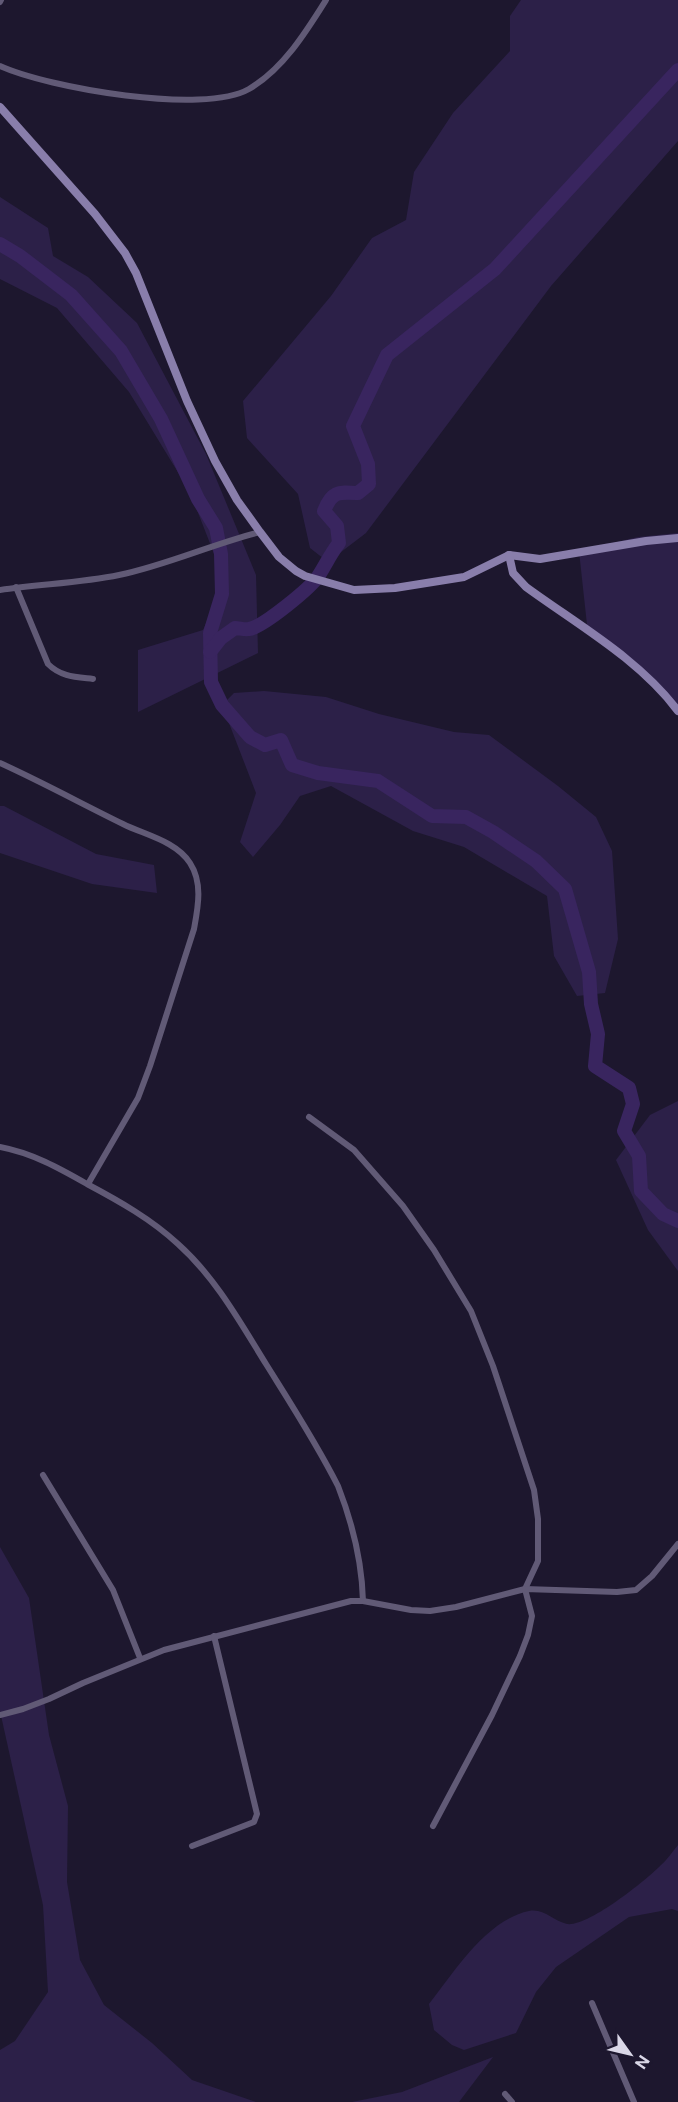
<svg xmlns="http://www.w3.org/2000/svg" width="678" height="2102" viewBox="0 0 678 2102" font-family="'Public Sans',sans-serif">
<rect width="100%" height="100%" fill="#1d172e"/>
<!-- green -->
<g fill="#2c2048">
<polygon points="521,0 678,0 678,141 551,286 366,533 328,562 310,548 298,494 247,438 243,401 331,296 372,238 406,220 414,172 453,113 510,51 510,16"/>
<polygon points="0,197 48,228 53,256 88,277 137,323 206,454 256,575 258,653 138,712 138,650 203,630 225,582 190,492 129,392 57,308 0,279"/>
<path d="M678,533V714C651,683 621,657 588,634L579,551L638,537Z"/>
<polygon points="264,691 326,697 379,714 454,732 489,735 558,786 596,817 612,851 618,939 605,993 577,996 554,956 547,896 464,847 413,831 331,786 300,796 280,825 253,857 240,842 256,793 222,705 234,693"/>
<polygon points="0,806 4,806 96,854 154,865 157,893 92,884 0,853"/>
<polygon points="678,1101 678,1271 648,1230 616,1160 650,1115"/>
<polygon points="0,1547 29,1598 49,1735 68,1806 67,1882 80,1960 104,2005 152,2043 192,2080 256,2102 0,2102 0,2050 15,2041 48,1992 43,1905 0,1711"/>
<path d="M678,1845V1911L672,1909L629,1917L556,1967L536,1992L516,2033L464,2050L452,2045L434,2030L429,2004C454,1972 486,1920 529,1911C544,1908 553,1921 567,1924C588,1927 645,1881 660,1866C667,1860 672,1852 678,1845Z"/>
<polygon points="493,2057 459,2102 352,2102 402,2092"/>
</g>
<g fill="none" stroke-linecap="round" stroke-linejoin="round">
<!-- river -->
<g stroke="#39255f" stroke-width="14">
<polyline points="0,244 20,256 71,295 121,351 161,419 198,499 216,528 221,554 222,594 210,633 211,682 222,705 250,737 265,745 281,740 292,765 318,773 378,781 432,816 466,817 493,832 536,861 565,889 589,972 591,1004 598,1034 595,1066 629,1088 633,1104 624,1131 639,1156 641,1191 663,1214 678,1221"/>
<path d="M210,652L221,638L235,628C239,628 245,630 249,629C263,627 312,587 319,575C326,564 331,553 339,543L337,526L324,511C332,491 338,492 358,493L369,484L368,464L353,426L387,355L495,269L678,70"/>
</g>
<!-- street -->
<g stroke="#615a76" stroke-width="6">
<polyline points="0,2 1,0"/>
<path d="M0,66C48,88 204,115 249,89C283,69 306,32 326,0"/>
<path d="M16,587L48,664C61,677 76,677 93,679"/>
<path d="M0,590C39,584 81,583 119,575C167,565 212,544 260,532"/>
<path d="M0,763C42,782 82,804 123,824C145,835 176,841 190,863C203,883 198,907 194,929L150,1066L138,1098L88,1184"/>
<polyline points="309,1117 354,1150 403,1206 434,1250 471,1311 493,1366 534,1490 538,1519 538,1561 525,1589 532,1616 528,1635 520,1656 492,1715 433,1826"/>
<path d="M0,1147C32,1153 59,1168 87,1184C119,1201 151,1219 178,1244C215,1277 240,1322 266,1364C291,1404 317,1444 338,1486C352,1522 362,1562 363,1601"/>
<polyline points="43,1475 113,1590 140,1658"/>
<polyline points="0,1715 23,1709 49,1699 83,1683 164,1650 351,1601 363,1601 411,1610 430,1611 456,1607 525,1589 617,1592 636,1590 652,1576 678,1544"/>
<polyline points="192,1846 254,1822 257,1814 214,1636"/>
<polyline points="592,2003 634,2102"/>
<polyline points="505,2094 512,2102"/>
</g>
<!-- secondary -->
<g stroke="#897eab" stroke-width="8">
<polyline points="0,107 95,214 125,253 136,273 187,401 215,461 237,500 260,532 279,557 296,571 305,576 354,590 395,588 464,577 509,555 540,559 646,541 678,538"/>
<path d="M509,555L513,573L526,587C578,625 639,659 678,711"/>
</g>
</g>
<!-- north arrow -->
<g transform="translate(630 2054) rotate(124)" stroke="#1d172e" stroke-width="4.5" paint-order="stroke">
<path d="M0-4.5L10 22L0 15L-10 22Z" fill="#dad7e7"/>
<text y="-9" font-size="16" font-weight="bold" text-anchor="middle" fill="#dad7e7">N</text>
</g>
</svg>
